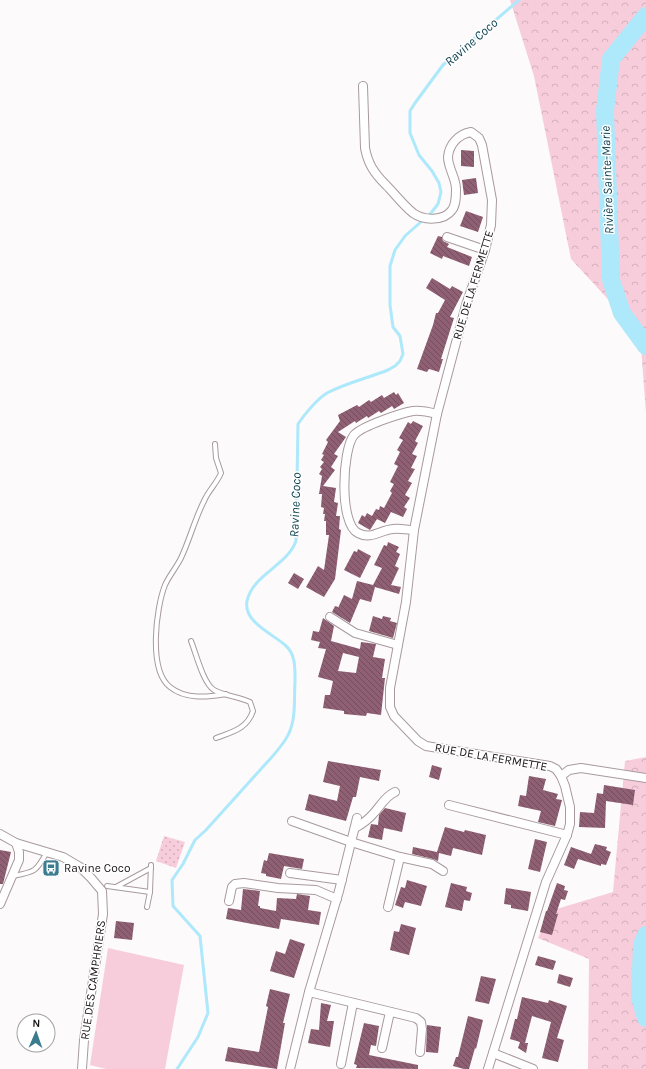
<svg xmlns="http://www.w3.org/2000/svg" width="646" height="1069" viewBox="0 0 646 1069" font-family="Karla,sans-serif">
<defs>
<pattern id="green-dots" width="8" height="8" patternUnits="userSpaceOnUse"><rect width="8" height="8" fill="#f7cddc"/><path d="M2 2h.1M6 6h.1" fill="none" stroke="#d3afbc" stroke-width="1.8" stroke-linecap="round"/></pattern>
<pattern id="forest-crowns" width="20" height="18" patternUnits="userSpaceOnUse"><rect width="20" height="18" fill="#f7cddc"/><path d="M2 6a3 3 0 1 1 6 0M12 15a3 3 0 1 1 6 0" fill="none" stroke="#d3afbc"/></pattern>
<pattern id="building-back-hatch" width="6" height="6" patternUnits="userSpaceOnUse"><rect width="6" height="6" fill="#8f6073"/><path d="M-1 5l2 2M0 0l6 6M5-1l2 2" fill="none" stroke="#744e5d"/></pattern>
</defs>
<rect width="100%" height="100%" fill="#fdfafb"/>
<!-- green -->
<polygon fill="url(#green-dots)" points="164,836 185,842 176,868 156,861"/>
<!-- forest -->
<g fill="url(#forest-crowns)">
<polygon points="510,0 646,0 646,413 640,334 571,259 534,76"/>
<polygon points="646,757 646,1069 588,1069 589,959 538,938 550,911 613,892 625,761"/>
</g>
<!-- pitch -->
<polygon fill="#f7cddc" points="108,948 184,965 165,1069 106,1069 90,1065"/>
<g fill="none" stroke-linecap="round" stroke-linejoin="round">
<!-- stream -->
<path stroke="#ade8fb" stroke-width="3" d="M177,1069L198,1037L208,1013L200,936L173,906L172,880L183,864L195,840L206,830C224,810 243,789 261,769C270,759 284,745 289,733C296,718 294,698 295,682C295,669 296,654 285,645C273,634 243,622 247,601C253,574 287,566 296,541L298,424C304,415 317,399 327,393C346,383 368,378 388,370L395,366L400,361L403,354L400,336L393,327L390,305V266L395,250L405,236L431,213L438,204L441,192L439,183L432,171L419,155L410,133V111L415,103L443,65L519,0"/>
<!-- river -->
<g stroke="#ade8fb" stroke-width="18">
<polyline points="646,16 611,59 605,111 611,280 622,313 646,346"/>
<polyline points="646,935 642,945 640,998 646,1018"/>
</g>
</g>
<!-- building -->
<g fill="url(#building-back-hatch)" fill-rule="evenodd">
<polygon points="461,150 474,151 474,167 461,166"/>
<polygon points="476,178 478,193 464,195 462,180"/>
<polygon points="466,211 483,217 478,232 460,226"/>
<polygon points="438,236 442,237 443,241 449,244 447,247 472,257 469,266 443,256 442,259 430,253"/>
<polygon points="432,278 450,289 452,286 463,292 450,317 454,318 441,359 443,359 439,372 429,369 427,372 417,369 433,325 436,313 438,313 445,300 426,288"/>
<polygon points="394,392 396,395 398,393 404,403 394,409 392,406 381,413 379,411 368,418 367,416 356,423 355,421 338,432 346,437 334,454 338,456 331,467 335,470 323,486 336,488 334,502 338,503 336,516 340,516 339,529 341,530 335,579 324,597 306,587 318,566 324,570 329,535 326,535 326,521 324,521 325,514 323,514 324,508 321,507 322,494 319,494 322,476 319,474 322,469 320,467 324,462 321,460 324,455 322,454 328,442 326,440 340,421 338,415 357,405 359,407 369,400 371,402 382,395 384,398"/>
<polygon points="413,421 423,426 415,441 418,443 412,454 417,456 411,468 415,469 408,481 412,483 405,495 410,498 404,507 407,509 403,517 391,512 385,523 375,518 377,519 370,530 358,523 362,515 365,517 367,513 372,516 376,509 379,510 380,506 384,508 392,493 390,491 394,484 390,482 398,466 394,464 400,452 397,450 403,440 399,438 408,422 411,424"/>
<polygon points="388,542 399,547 396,552 400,554 395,566 399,568 391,585 401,587 399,594 375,587 371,602 360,599 350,623 332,612 335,606 338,607 338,608 344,595 352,599 357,581 373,585 382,568 374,565 384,545 387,546"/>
<polygon points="358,549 371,556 360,578 344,570 354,551 357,552"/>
<polygon points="294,573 304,579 298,589 288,583"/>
<polygon points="373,616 382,619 383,616 391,618 390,621 397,623 393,638 369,631"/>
<path d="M323,618L334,626L331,641L360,649L361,642L376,644L373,657L385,659L382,678H385L381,715L367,713L366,716L344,714V711L323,708L325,695H330L333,681L318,677L326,649L318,648L320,642L311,640L313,631L319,632ZM343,653L359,657L356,673L338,671Z"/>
<polygon points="328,761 381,770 379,781 360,777 356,797 353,797 346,821 305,810 309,794 337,801 340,786 323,782"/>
<polygon points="432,765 442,768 439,780 429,777"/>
<polygon points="529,776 546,779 543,790 558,794 556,799 562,800 555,826 538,822 541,811 518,806 520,795 526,796"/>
<polygon points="604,785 635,790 633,805 606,801 605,828 579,827 580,812 594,813 597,793 603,794"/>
<polygon points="385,808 406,813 402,832 384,828 382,840 368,837 371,824 378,825 379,815"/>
<polygon points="445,827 464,832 465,830 486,835 482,855 453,848 451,856 439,853 438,861 433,859 412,854 413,847 437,852"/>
<polygon points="535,839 547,842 540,872 528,869"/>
<polygon points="595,844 607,847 606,850 611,852 606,865 601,864 601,866 578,859 574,869 564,865 571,847 591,854"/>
<polygon points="0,850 11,852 3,884 0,884"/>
<polygon points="269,853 304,859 302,869 284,866 281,879 266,876 266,874 261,873 264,860 267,861"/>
<polygon points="407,880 427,886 421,906 405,902 403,908 395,905 401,887 405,888"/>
<polygon points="451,883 467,887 466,891 472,893 470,901 464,900 462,911 445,907"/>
<polygon points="557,883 565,886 564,890 568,891 565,900 561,899 556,914 558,914 552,935 540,932 546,911 547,911"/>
<polygon points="506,888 531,892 528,911 511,908 511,905 504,904"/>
<polygon points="243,889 260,891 258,906 260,906 260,908 276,911 277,898 296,899 297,894 310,896 308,910 321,912 319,925 281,919 279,929 226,919 228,908 241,910"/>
<polygon points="116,921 134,923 132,940 114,938"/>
<polygon points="401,924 416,928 409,955 390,950 394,931 399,932"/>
<polygon points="290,939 305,944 294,978 270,971 276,951 285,954"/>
<polygon points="538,956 556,961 553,970 535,965"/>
<polygon points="559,974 573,978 570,987 557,983"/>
<polygon points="481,976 496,979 489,1004 475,1001"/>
<polygon points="270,989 290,994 283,1023 285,1023 277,1069 225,1061 228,1047 259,1052 268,1007 266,1006"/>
<polygon points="522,997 548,1003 549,1000 567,1006 557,1038 564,1040 558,1062 542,1058 551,1022 532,1016 525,1043 528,1043 526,1053 518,1048 520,1042 510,1039 515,1019 517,1019"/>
<polygon points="321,1003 331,1005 327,1021 334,1021 330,1047 308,1043 311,1029 319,1030"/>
<polygon points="468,1016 483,1020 476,1049 475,1048 469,1069 464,1069 453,1066 456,1057 458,1057"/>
<polygon points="364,1023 379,1026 376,1046 371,1045 369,1055 418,1065 418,1069 356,1068 357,1065 354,1064"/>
<polygon points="427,1025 441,1027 438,1053 426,1052"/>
</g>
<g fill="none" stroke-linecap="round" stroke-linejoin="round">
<!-- service casing -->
<g stroke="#a89a9f" stroke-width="6">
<g id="service">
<path d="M215,444L216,458L221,473C217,483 209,490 205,499C195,518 190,539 181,558C176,568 169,576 165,585C156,608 148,670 170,687C186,700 208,697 226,694"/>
<path d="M191,641C196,653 203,683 214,690C222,695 239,697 250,702L253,711C247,729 232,732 216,738"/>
<path d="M13,876C35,872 36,872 47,852"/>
<polyline points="107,886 150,892"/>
<polyline points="116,887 151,868"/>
<polyline points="147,907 150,892 151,865"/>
</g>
</g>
<!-- minor casing -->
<g stroke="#a89a9f" stroke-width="10">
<g id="minor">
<path d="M363,86L365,148C368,164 374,173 386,185C395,194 403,205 413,213C424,221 444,221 452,210C456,205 456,196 456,189C456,178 448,168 448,157C449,144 459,134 471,132L479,138L482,145L492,200L491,225L485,250L466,305L437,414L414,530L406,602L390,688V707L394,716L418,741L426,746L550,766L556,769L561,776L565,786L570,807V824L567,835L546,882L488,1069"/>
<polyline points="447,237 485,250"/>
<path d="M414,530C407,530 400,528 393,529C380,530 371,540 358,533C339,524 342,450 354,435C362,426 401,413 413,411C421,410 429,412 437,414"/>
<polyline points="330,617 355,633 398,645"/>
<polyline points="561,776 569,770 581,768 646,778"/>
<polyline points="449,805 567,835"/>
<polyline points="292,821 351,842 400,857 432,864 443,871"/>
<path d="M355,828C362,824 368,820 373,814C381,806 384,797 395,792"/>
<polyline points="0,834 16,843 63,857 80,867 91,878 102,891 103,914 84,1040 82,1069"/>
<polyline points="290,873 342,880"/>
<polyline points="229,901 232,887 235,884 244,883 278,888 316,890 337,899"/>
<polyline points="0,904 19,860 19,852 16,843"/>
<polyline points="388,907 400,857"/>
<polyline points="309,992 416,1018 421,1022 422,1029 420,1052"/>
<polyline points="382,1048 390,1012"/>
<polyline points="493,1053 533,1069"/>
<polyline points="341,1064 353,1003"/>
<polyline points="290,1069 309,992 339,891 357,818"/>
</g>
</g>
<!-- service -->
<use href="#service" stroke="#fff" stroke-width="4"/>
<!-- minor -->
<use href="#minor" stroke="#fff" stroke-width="8"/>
</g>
<!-- icons -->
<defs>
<g id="bus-square" transform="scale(0.9)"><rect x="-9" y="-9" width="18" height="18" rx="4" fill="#3a7b8d" stroke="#fff"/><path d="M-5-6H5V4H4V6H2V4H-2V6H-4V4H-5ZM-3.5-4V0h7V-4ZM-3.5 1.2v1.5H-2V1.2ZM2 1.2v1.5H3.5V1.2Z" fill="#fff"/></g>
</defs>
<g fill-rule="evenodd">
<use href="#bus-square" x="51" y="868"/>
</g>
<g text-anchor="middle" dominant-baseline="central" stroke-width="3" stroke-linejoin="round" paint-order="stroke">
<!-- street labels -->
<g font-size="12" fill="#1a1517" stroke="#fff">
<text transform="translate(473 285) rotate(-73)">RUE DE LA FERMETTE</text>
<text transform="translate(491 757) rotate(10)">RUE DE LA FERMETTE</text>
<text transform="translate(93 980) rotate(-82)">RUE DES CAMPHRIERS</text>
</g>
<!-- poi labels -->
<g font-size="12" fill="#1a1517" stroke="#fff" text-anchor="start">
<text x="64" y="868">Ravine Coco</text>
</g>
<!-- water labels -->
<g font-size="13" font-style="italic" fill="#093f4d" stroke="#fff">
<text transform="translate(471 42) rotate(-41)">Ravine Coco</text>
<text transform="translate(607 180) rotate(-92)">Rivière Sainte-Marie</text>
<text transform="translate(295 505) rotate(-88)">Ravine Coco</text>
</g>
</g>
<!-- north arrow -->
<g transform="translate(36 1033) rotate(2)"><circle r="19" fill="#ffffff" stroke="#a3a1a2"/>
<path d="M0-3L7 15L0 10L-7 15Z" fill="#3a7b8d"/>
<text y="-6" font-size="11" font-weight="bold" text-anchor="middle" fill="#1a1517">N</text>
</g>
</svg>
